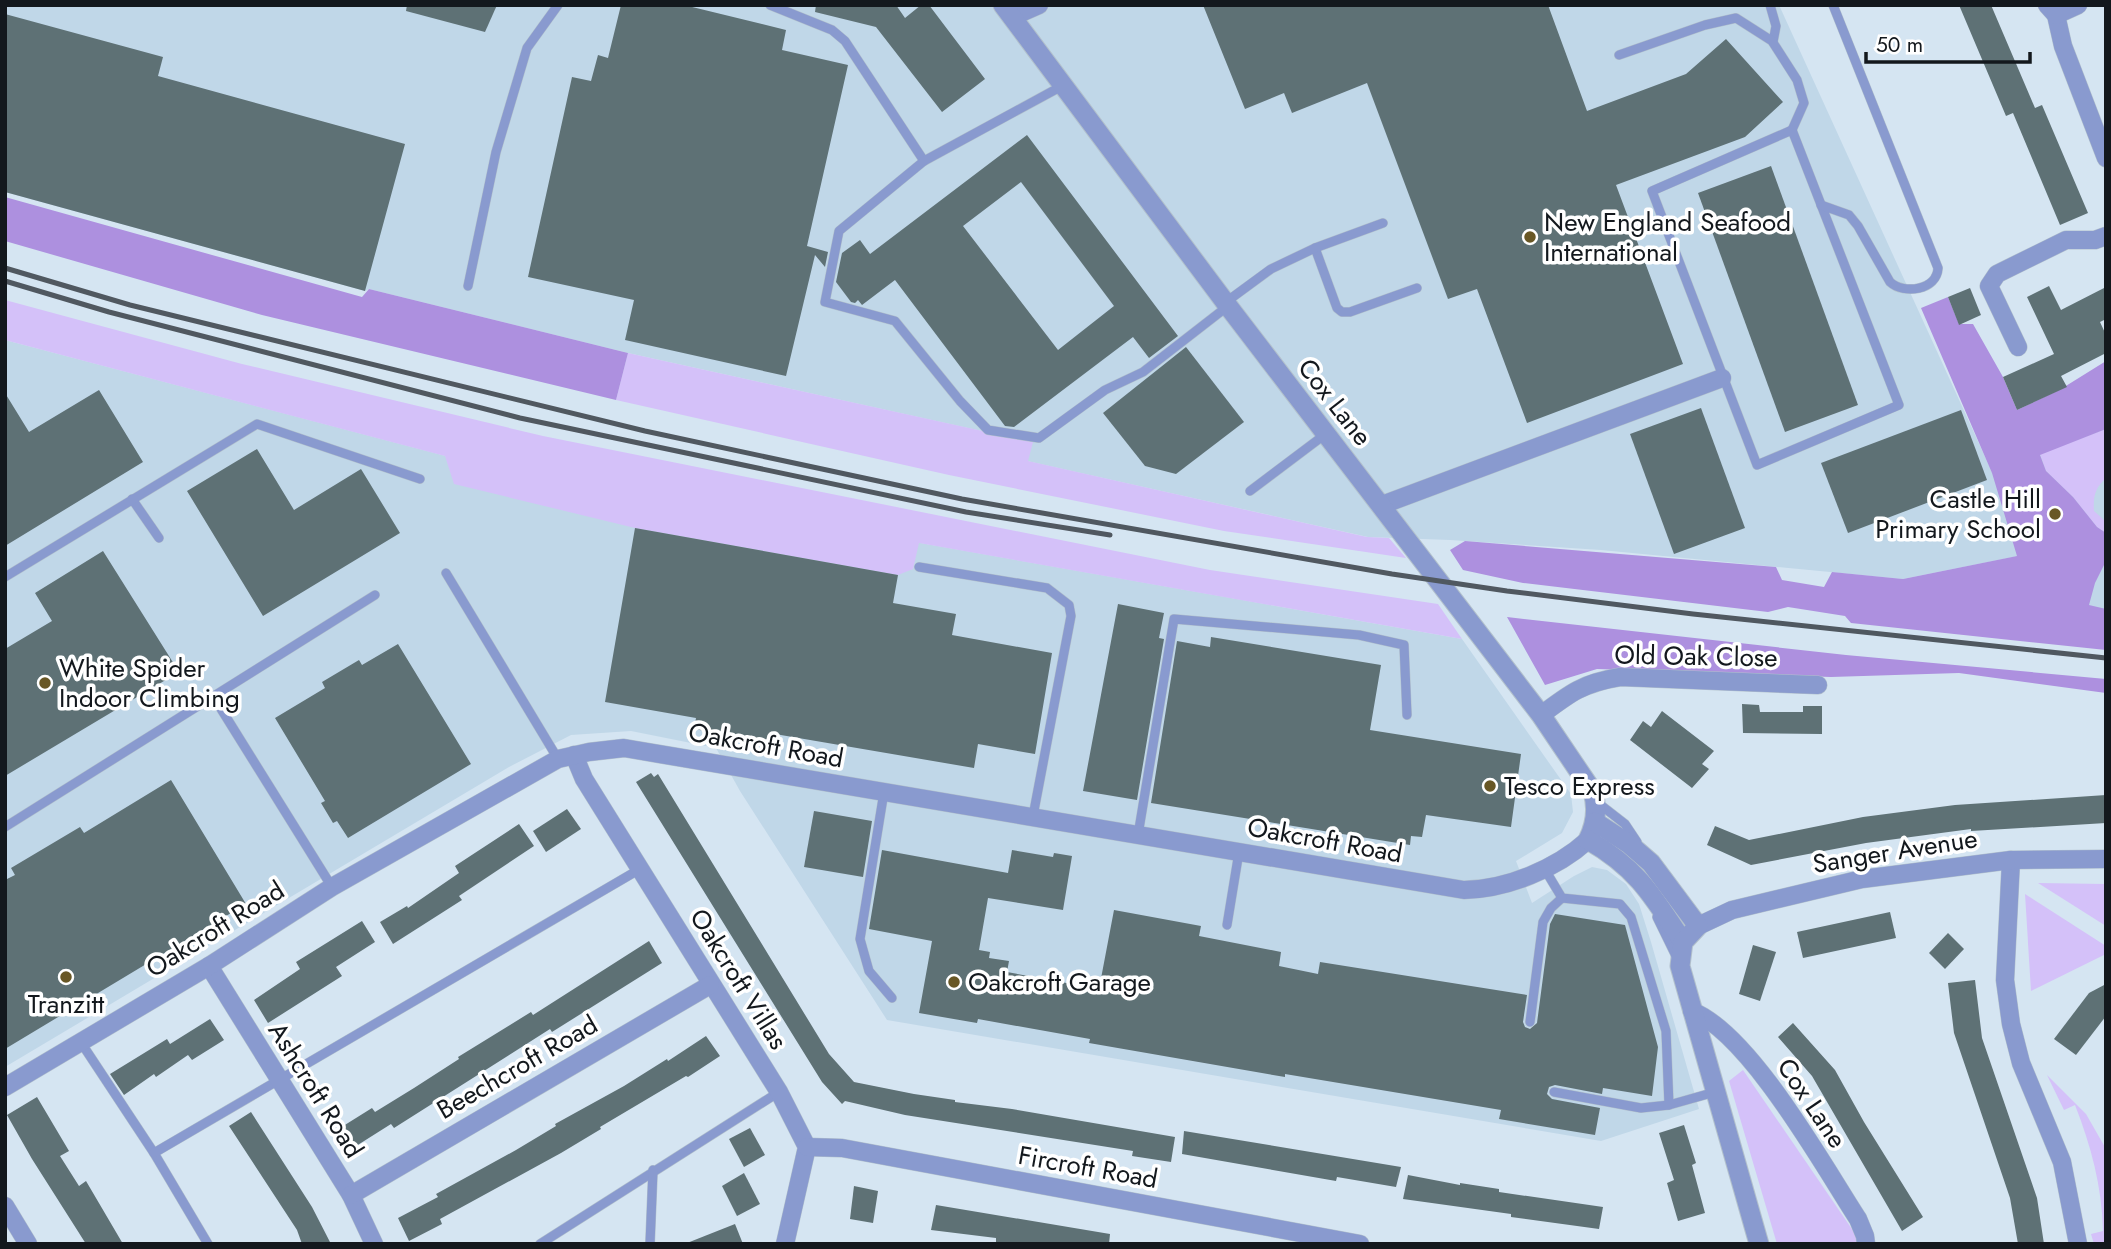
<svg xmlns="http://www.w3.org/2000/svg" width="2111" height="1249" viewBox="0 0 2111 1249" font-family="Jost,sans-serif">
<rect width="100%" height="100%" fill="#d5e5f2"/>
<!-- built -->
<g fill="#c0d7e8">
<polygon points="5,5 1779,5 1992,472 2106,429 2106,650 2018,556 1903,579 1601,550 1450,540 1368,537 1027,461 1032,442 628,353 369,289 365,291 5,192"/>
<polygon points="5,340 480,465 1462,639 1571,794 1573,812 1562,833 1516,861 1532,903 1574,876 1592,867 1607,870 1626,884 1639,904 1651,942 1699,1109 1601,1141 887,1020 740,791 716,748 631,731 571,735 509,767 5,1067"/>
</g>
<!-- green -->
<g fill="#d4c1f9">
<polygon points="5,300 242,364 543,436 1210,570 1438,604 1462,639 919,543 913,569 898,575 635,528 454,484 445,456 5,340"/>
<polygon points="628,353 1033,442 1028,461 1367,537 1389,538 1406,558 1224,531 949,475 616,400"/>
<path d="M2106,429V478C2095,488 2093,496 2094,511L2104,520V532L2097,527L2073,497L2046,471L2040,454Z"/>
<polygon points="2038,883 2106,884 2106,926"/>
<polygon points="2025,894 2106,946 2106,954 2031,991"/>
<polygon points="1743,1070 1856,1235 1858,1244 1777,1244 1729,1081"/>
<path d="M2047,1075L2086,1114L2106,1149V1244H2094L2091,1234L2103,1231C2102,1186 2091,1146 2075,1105L2064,1110Z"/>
</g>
<!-- forest -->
<g fill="#ad90df">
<polygon points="5,197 362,297 369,289 628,353 616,400 262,315 5,241"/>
<polygon points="1948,297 1959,324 1973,324 2003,377 2017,410 2061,389 2106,361 2106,429 2040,455 2046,471 2073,497 2097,527 2106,533 2106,561 2095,583 2089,605 2106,609 2106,650 1851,623 1845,616 1788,607 1768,612 1523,583 1463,570 1450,550 1465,541 1776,567 1782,580 1824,587 1832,572 1903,579 2017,556 1992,473 1921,308"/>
<polygon points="1507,617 1846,655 2106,679 2106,693 1959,673 1831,677 1597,669 1545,685"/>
</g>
<!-- building -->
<g fill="#5e7175" fill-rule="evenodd">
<polygon points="407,5 497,5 485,32 406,11"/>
<polygon points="621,5 684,5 786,30 782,50 848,65 807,246 828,252 825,267 815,255 786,376 625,340 634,300 528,277 572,77 591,81 598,55 608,58"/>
<polygon points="816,5 896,5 905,18 921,5 929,5 985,79 942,112 876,27 815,12"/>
<polygon points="1203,5 1548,5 1587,111 1686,74 1726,39 1783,102 1745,137 1616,185 1683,364 1527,423 1477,289 1448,299 1367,83 1292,113 1284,93 1245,109"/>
<polygon points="1959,5 1991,5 2035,108 2042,105 2088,213 2060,225 2013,113 2006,116"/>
<polygon points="5,14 163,57 158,76 405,144 365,291 5,192"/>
<path d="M1027,135L1178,336L1149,358L1133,337L1014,427L1005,426L895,280L862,305L858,300L855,303L851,302L836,282L842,253L860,240L870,254ZM1021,182L1114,306L1058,350L963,226Z"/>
<polygon points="1771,166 1858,405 1785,432 1698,193"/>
<polygon points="2049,286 2061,310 2106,287 2106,319 2100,322 2106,335 2106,353 2061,376 2067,387 2017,410 2003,377 2054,354 2027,297"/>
<polygon points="1970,288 1981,315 1959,325 1948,297"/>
<polygon points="1186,347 1244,422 1176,474 1145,466 1103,413"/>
<polygon points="99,390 143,462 5,546 5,393 29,432"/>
<polygon points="1701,408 1745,528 1674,554 1630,434"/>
<polygon points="1961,410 1987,480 1848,533 1821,463"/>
<polygon points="257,449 294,510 361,469 400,533 263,616 187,491"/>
<polygon points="635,528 898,575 893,603 956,614 952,635 1052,653 1035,754 978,744 974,768 775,734 774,743 694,729 696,718 605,702"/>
<polygon points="103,551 179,672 5,776 5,649 52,621 35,593"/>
<polygon points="1118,604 1164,613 1159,638 1164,639 1137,800 1083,791"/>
<polygon points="1211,637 1381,665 1370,730 1521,754 1511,827 1426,815 1422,837 1411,836 1410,845 1151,803 1177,641 1210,647"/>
<polygon points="398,644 471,764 348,838 337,821 333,823 321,803 325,801 275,718 325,688 322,682 359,660 362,665"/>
<polygon points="1742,704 1759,705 1760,712 1803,712 1803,706 1822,706 1822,734 1743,733"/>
<polygon points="1662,711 1714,751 1702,764 1709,769 1692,788 1630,740 1643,721 1651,727"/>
<polygon points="651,773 654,777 658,774 829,1054 854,1082 914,1094 955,1100 955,1102 1012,1109 1175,1137 1171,1162 1132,1156 1133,1151 905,1115 845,1101 842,1104 822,1082 636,782"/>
<polygon points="171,780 246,904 5,1049 5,880 15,875 11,868 80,827 84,833"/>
<polygon points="2106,795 2106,823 1971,831 1971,829 1866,843 1751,865 1707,845 1715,826 1749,840 1863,817 1955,805"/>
<polygon points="567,809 581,829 546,852 533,831"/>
<polygon points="814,811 872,821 863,877 804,867"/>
<polygon points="519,824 534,846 459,896 462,900 393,944 380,922 407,906 408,908 459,873 455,866"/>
<polygon points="882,850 1008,873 1012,850 1053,857 1054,853 1072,856 1063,910 988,898 979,950 990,952 989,958 1009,961 1007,972 1099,989 1114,910 1201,926 1199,936 1281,952 1279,966 1318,974 1320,962 1527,995 1523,1022 1525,1027 1530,1029 1537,1023 1550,924 1555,914 1625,925 1658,1047 1652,1096 1603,1088 1602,1094 1555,1085 1549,1087 1547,1094 1552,1099 1600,1108 1595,1135 1499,1119 1501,1110 1285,1074 1285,1077 1089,1043 1090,1039 978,1019 977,1023 919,1013 932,941 869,929"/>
<polygon points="1890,912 1896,938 1803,958 1797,932"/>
<polygon points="362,921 375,942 336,967 342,976 268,1023 254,1000 300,969 296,962"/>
<polygon points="1948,933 1964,949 1945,969 1929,953"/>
<polygon points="649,941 662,963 552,1032 550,1029 394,1128 391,1124 353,1148 340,1128 372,1108 375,1112 414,1088 459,1059 458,1057 531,1012 533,1015"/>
<polygon points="1753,945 1776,952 1760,1001 1739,994"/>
<polygon points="1975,980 1982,1038 2037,1198 2044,1244 2018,1244 2010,1198 1954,1033 1948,983"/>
<polygon points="2106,984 2106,1016 2076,1055 2054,1039 2089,993"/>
<polygon points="210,1019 224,1040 192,1060 188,1055 156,1077 154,1074 124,1095 110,1074 167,1039 170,1044"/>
<polygon points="1793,1023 1835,1070 1864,1122 1923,1217 1902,1231 1812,1076 1778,1037"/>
<polygon points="706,1036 720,1056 688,1077 686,1076 600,1127 601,1129 561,1153 440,1219 442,1224 409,1241 398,1218 438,1197 436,1194 516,1150 556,1126 555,1124 624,1086 667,1059 668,1061"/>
<polygon points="37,1097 69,1151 60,1156 79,1186 86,1181 123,1244 86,1244 32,1159 7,1115"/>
<polygon points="251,1112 312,1207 331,1244 302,1244 297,1230 229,1126"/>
<polygon points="1684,1125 1696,1163 1692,1165 1705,1213 1678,1221 1667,1183 1674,1180 1659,1133"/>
<polygon points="750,1128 765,1155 744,1167 729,1139"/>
<polygon points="1184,1131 1401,1167 1396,1187 1337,1177 1336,1181 1182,1154"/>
<polygon points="744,1173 760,1204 737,1216 722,1186"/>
<polygon points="1408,1175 1460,1185 1460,1183 1499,1189 1499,1192 1603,1207 1599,1229 1511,1217 1511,1214 1403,1199"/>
<polygon points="854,1186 878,1191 873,1223 850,1219"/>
<polygon points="936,1205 1110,1234 1109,1244 1007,1244 996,1242 996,1238 931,1230"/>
<polygon points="735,1224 743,1244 687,1244 687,1243"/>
</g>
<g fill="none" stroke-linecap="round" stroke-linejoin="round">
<!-- service casing -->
<g stroke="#b2c0cc" stroke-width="10">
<g id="service">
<polyline points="770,5 832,30 845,41 924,161"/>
<polyline points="1770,5 1776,26 1773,42"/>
<polyline points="1619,55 1705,25 1736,18 1772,41 1797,80 1804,103 1792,130"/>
<polyline points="1062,86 924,161 839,231 825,302 895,321 960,401 988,430 1039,438 1105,390 1143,372 1228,306"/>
<polygon points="1792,130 1899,405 1757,465 1652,191"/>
<path d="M1821,205L1849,215L1858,226L1890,282C1904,295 1937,290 1938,268L1833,5"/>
<polyline points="1315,248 1337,308 1342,312 1350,312 1417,288"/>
<polyline points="468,286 496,152 527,48 558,5"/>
<polyline points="1226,302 1271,269 1315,248 1383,223"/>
<polyline points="1250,491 1327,433"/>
<polyline points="132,499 159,538"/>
<polyline points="919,567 1047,588 1069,605 1071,616 1033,816"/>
<polyline points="446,573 558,759"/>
<polyline points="5,577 257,424 420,479"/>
<polyline points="213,696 332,887"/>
<polyline points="884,792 860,939 869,971 892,998"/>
<polyline points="1598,803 1625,824 1637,842"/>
<polyline points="5,827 375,595"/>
<polyline points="1138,835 1174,619 1359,635 1404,645 1407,715"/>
<polyline points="1544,868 1562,898 1620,904 1631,917 1666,1031 1669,1105"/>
<polyline points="1657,917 1677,958"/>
<polyline points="1227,925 1239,852"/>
<polyline points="1530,1022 1543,922 1551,908 1562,898"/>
<polyline points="80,1041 154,1153 208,1244"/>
<polyline points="1554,1092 1641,1108 1669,1105 1715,1092"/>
<polyline points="154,1153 640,869"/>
<polyline points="540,1244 779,1092"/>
<polyline points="650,1244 653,1170"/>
</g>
</g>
<!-- minor casing -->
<g stroke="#b2c0cc" stroke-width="19">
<g id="minor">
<polyline points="2047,5 2056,15 2063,46 2106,158"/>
<polyline points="2056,15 2078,5"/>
<polyline points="1012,17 1039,5"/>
<polyline points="2018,347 1989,286 1997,274 2066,240 2095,240 2106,236"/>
<polyline points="1382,505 1722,378"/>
<path d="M1541,715C1570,693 1583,683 1620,677L1818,685"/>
<polyline points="574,755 584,779 779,1092 807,1147 785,1244"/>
<polyline points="2011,860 2005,980 2011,1024 2021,1063 2062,1162 2078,1244"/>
<polyline points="1698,926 1732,910 1862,879 2011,860 2106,859"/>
<polyline points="209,966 351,1195 374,1244"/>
<path d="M1692,1011C1750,1034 1823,1165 1858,1219L1865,1236L1866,1244"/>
<path d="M5,1087L209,966L332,887L558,759L589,752L624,748L1464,890C1507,889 1556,869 1588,840"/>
<polyline points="807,1147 842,1148 1360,1244"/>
<polyline points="351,1195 710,985"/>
<polyline points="5,1206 28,1244"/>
</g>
</g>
<!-- tertiary casing -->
<g stroke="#b2c0cc" stroke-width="21">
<g id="tertiary">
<path d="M1003,5L1228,306L1541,715L1593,792C1598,809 1596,824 1588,840C1637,868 1653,896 1683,942"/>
<polyline points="1595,822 1629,844 1651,863 1698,926 1683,942 1680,966 1759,1244"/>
</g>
</g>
<!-- service -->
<use href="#service" stroke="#899acf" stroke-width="9"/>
<!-- minor -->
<use href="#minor" stroke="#899acf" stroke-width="18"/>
<!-- tertiary -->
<use href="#tertiary" stroke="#899acf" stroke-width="19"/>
<!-- rail -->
<g stroke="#505860" stroke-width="5">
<polyline points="5,268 130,305 645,431 962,499 1392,574 1507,591 1693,614 2106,658"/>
<polyline points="5,281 109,312 520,418 966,512 1110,535"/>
</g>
</g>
<!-- markers -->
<g fill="#685725" stroke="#fff" stroke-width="2.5">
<circle cx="1530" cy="237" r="7"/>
<circle cx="2055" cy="514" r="7"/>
<circle cx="45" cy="683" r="7"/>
<circle cx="1490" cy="786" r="7"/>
<circle cx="66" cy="977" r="7"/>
<circle cx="954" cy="982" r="7"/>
</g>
<g text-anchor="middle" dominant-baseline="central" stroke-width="7" stroke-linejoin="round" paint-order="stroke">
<!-- poi labels -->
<g font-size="26" fill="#13181d" stroke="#fff" text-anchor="start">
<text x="1544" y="222">New England Seafood<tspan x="1544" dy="30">International</tspan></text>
<text x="2041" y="499" text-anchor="end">Castle Hill<tspan x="2041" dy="30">Primary School</tspan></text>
<text x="59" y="668">White Spider<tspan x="59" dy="30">Indoor Climbing</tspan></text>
<text x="1504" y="786">Tesco Express</text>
<text x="968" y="982">Oakcroft Garage</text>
<text x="66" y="1004" text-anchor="middle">Tranzitt</text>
</g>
<!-- street labels -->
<g font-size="26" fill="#13181d" stroke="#fff">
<text transform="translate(1335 402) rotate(52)">Cox Lane</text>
<text transform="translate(1696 656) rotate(1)">Old Oak Close</text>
<text transform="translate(766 745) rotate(10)">Oakcroft Road</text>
<text transform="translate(1325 840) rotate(10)">Oakcroft Road</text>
<text transform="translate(1895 851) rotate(-9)">Sanger Avenue</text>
<text transform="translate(215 929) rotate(-32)">Oakcroft Road</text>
<text transform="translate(739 979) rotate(58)">Oakcroft Villas</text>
<text transform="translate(517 1067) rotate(-30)">Beechcroft Road</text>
<text transform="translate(316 1090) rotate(58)">Ashcroft Road</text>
<text transform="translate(1812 1103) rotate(56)">Cox Lane</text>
<text transform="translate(1088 1167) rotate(10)">Fircroft Road</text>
</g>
</g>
<!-- border -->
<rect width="2111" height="1249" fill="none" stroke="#13181d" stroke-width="14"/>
<!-- scale -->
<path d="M1866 52v10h164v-10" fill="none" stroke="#13181d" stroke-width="3.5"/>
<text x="1876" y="52" font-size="21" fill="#13181d" stroke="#ffffff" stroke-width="5" paint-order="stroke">50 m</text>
</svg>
